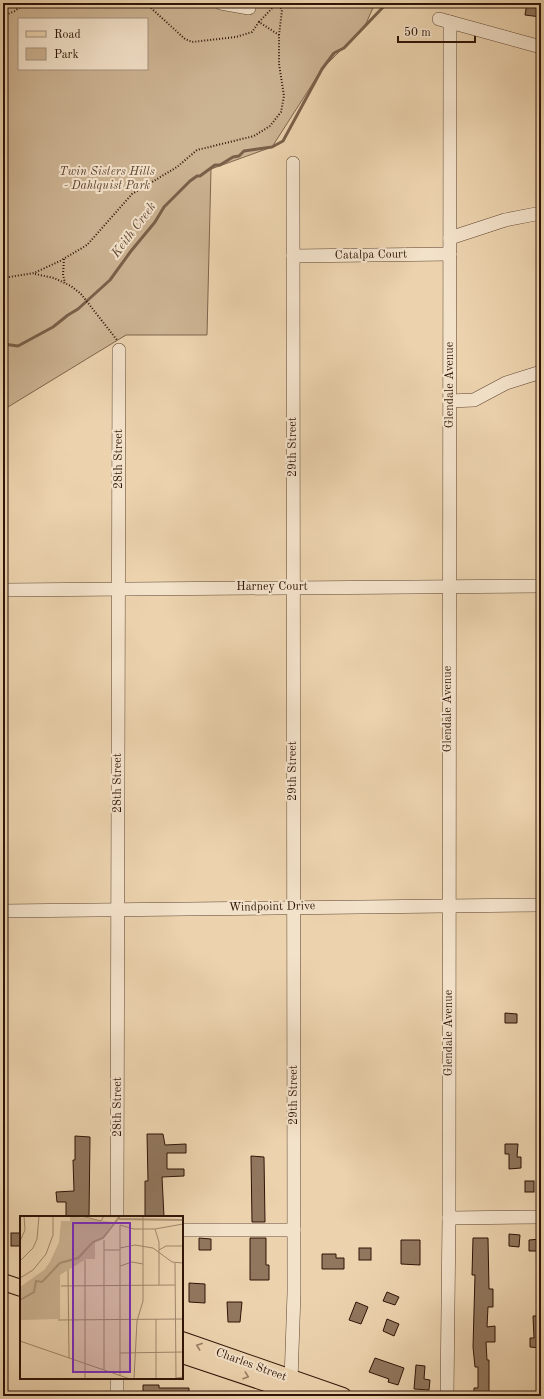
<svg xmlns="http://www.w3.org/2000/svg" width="544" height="1399" viewBox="0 0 544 1399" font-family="'Old Standard TT',serif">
<rect width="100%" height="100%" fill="#ecd3ae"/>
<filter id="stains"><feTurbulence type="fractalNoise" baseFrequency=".005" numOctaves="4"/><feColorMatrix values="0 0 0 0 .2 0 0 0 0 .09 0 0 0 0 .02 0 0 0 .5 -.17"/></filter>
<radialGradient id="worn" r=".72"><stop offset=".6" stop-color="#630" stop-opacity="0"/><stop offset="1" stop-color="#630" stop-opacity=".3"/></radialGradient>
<!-- green -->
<path fill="#ccb392" stroke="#7e644c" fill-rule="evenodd" d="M3,3H375L365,26L322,69L272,147L211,169L207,335H126L3,410ZM19,19H147V69H19Z"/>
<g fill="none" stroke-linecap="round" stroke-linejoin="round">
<!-- stream -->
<polyline stroke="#7a6049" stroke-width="3" points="3,344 18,346 53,327 68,315 78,309 110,280 131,251 155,222 164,207 190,181 197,176 200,176 215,165 220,165 233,157 239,156 244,151 272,147 283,141 322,69 334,53 344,48 387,3"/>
</g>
<!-- building -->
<g fill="#91775e" stroke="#2f1407">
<polygon points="527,3 541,3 541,17 525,15"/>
<polygon points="505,1013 517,1014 517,1023 505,1023"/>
<polygon points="147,1134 163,1134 165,1145 186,1144 186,1153 167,1153 167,1169 184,1169 184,1176 162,1177 164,1217 145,1217 145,1181 148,1181"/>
<polygon points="75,1136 90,1137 89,1217 66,1217 66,1202 57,1202 56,1192 74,1191 73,1160 75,1160"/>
<polygon points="505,1144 518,1144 517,1157 521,1157 521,1168 509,1169 509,1154 505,1154"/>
<polygon points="251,1156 264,1157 265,1222 252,1222"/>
<rect x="525" y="1181" width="9" height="11"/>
<rect x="11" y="1233" width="10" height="13"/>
<polygon points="509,1234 520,1235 519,1247 509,1246"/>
<polygon points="199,1238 211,1239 211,1250 199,1250"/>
<polygon points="250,1238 266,1238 266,1265 269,1265 269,1280 250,1280"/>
<polygon points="473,1238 488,1238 489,1289 493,1289 493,1307 488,1307 487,1327 495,1326 495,1342 486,1342 487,1360 489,1360 489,1396 474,1396 474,1388 478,1388 478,1367 475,1367 473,1347 475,1275 472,1275"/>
<polygon points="540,1239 540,1251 529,1251 529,1240"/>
<polygon points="401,1240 420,1240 420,1265 401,1264"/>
<rect x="359" y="1248" width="12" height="12"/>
<polygon points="322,1254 336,1254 336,1258 344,1258 344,1269 322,1269"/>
<polygon points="189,1283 205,1284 205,1303 189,1302"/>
<polygon points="387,1292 399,1297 395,1305 383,1301"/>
<polygon points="227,1302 242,1302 240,1322 228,1322"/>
<polygon points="356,1302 368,1307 361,1324 349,1320"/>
<polygon points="533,1316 541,1316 541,1348 530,1347 530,1338 534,1338"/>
<polygon points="387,1319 399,1324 394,1336 383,1331"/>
<polygon points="375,1358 404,1368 398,1385 388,1382 389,1379 369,1372"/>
<polygon points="416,1365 425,1366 424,1379 430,1380 429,1390 414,1389"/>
<polygon points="143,1385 159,1385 159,1388 189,1388 189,1396 143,1396"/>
</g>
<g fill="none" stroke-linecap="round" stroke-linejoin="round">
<!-- minor casing -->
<g stroke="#5e4431" stroke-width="14">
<g id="minor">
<polyline points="221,3 249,8 250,3"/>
<polyline points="439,19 541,47"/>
<polyline points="450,238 505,220 541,213"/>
<polyline points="293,256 450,254"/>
<polyline points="450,401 474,400 506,383 541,372"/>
<polyline points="3,590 541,586"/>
<polyline points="3,911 541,905"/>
<polyline points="117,1217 119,350"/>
<polyline points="449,1218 541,1217"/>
<polyline points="182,1230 294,1230"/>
<polyline points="117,1378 117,1396"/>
<polyline points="291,1380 294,1293 293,163"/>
<polyline points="447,1396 449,1218 450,22"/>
</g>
</g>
<!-- major casing -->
<g stroke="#2f1407" stroke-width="18">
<g id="major">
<polyline points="3,1282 21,1288"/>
<polyline points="182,1340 343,1396"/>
<polyline points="182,1355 305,1396"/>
</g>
</g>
<!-- path -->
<g stroke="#2f1407" stroke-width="2" stroke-dasharray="1 2" stroke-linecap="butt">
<polyline points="277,3 282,10 279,35"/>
<polyline points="3,16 15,11 25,3"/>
<polyline points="259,22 277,3"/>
<polyline points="64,259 63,275 65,283"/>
<polyline points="35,274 54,278 71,286 81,294 117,340"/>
<polyline points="3,278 34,273 60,261 87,245 132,194 177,167 197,150 254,136 270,126 281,112 284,96 279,64 279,35 259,22 252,32 236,37 192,42 185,39 151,8 142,3"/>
</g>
<!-- minor -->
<use href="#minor" stroke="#f3e2ca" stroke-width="13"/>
<!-- major -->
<use href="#major" stroke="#ecd3ae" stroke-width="16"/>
</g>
<!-- one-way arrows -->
<defs><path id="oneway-chevron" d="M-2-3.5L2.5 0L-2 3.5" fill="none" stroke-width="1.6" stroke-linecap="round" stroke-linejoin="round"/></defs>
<g stroke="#977d63">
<use href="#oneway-chevron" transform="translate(199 1346) rotate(-160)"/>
<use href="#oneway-chevron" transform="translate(246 1376) rotate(19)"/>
</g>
<g text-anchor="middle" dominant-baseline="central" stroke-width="4" stroke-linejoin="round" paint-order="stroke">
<!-- park labels -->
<g font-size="12" font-style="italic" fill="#5e4431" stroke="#f3e2ca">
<text x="107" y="172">Twin Sisters Hills<tspan x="107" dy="14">- Dahlquist Park</tspan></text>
</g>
<!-- street labels -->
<g font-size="12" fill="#2f1407" stroke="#f3e2ca">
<text transform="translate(371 255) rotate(-1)">Catalpa Court</text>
<text transform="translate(450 385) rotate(-90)">Glendale Avenue</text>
<text transform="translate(293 447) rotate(-90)">29th Street</text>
<text transform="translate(119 459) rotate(-90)">28th Street</text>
<text x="272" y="587">Harney Court</text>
<text transform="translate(448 709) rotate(-90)">Glendale Avenue</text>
<text transform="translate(293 771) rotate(-90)">29th Street</text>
<text transform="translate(118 783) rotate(-90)">28th Street</text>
<text transform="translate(272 907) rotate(-1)">Windpoint Drive</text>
<text transform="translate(449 1033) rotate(-90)">Glendale Avenue</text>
<text transform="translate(294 1095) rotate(-90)">29th Street</text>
<text transform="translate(118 1107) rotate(-90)">28th Street</text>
<text transform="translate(251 1365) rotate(20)">Charles Street</text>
</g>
<!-- water labels -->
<g font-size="13" font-style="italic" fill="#614633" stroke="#f3e2ca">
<text transform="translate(134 230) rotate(-53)">Keith Creek</text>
</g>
</g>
<!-- overview -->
<g transform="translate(20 1216)">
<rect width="163" height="163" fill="#ecd3ae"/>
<path d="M50,0L93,6L82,23L75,25V43H66L40,59V103L0,104V71L24,54L30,46L39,26L41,5H50Z" fill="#ccb392"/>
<path fill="none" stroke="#ac9275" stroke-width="2" d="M99,3L163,4M0,84L14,76L16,65L22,66L40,47L58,42L73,26L83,22L100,0"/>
<path fill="none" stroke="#a0876b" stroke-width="1" d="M61,0L81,5L84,0M100,9L114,13H135L163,8M135,13L139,26V69M0,25L5,14L4,0M100,32L115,29L133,32L152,46L163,47M84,34H100M139,34L146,30H163M0,45L13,32L17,23L19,0M155,47L156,162L163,161M100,50L112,46L123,48M48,54L49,142M0,62L13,54L26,38L33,19V0M41,70L155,69M38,104L163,103M0,125L110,163M100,137L163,136M84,154V24M100,159V9M65,163V44M114,163L117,105L123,85V0M136,163V103"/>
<path fill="#7b2cbf" fill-opacity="0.15" stroke="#7b2cbf" stroke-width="2" d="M53,7H110V156H53Z"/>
<rect width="163" height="163" fill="none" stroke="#2f1407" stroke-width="2"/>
</g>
<!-- margin -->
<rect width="544" height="1399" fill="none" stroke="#ecd3ae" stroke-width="16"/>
<rect x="4" y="4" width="536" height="1391" fill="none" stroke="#2f1407" stroke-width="2"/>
<rect x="8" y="8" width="528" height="1383" fill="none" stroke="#2f1407"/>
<!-- legend -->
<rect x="18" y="18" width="130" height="52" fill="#f3e2ca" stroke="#a5907c"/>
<rect x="26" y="31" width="20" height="6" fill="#ecd3ae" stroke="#a5907c"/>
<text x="54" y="38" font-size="12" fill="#2f1407">Road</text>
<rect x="26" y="48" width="20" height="12" fill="#ccb392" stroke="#a5907c"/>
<text x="54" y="58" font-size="12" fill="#2f1407">Park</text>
<!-- scale -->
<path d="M398 36v6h77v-6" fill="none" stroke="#2f1407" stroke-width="2"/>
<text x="404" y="36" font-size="12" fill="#2f1407" stroke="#f3e2ca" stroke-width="3" paint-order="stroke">50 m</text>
<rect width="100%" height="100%" filter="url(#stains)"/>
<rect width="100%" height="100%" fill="url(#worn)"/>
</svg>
